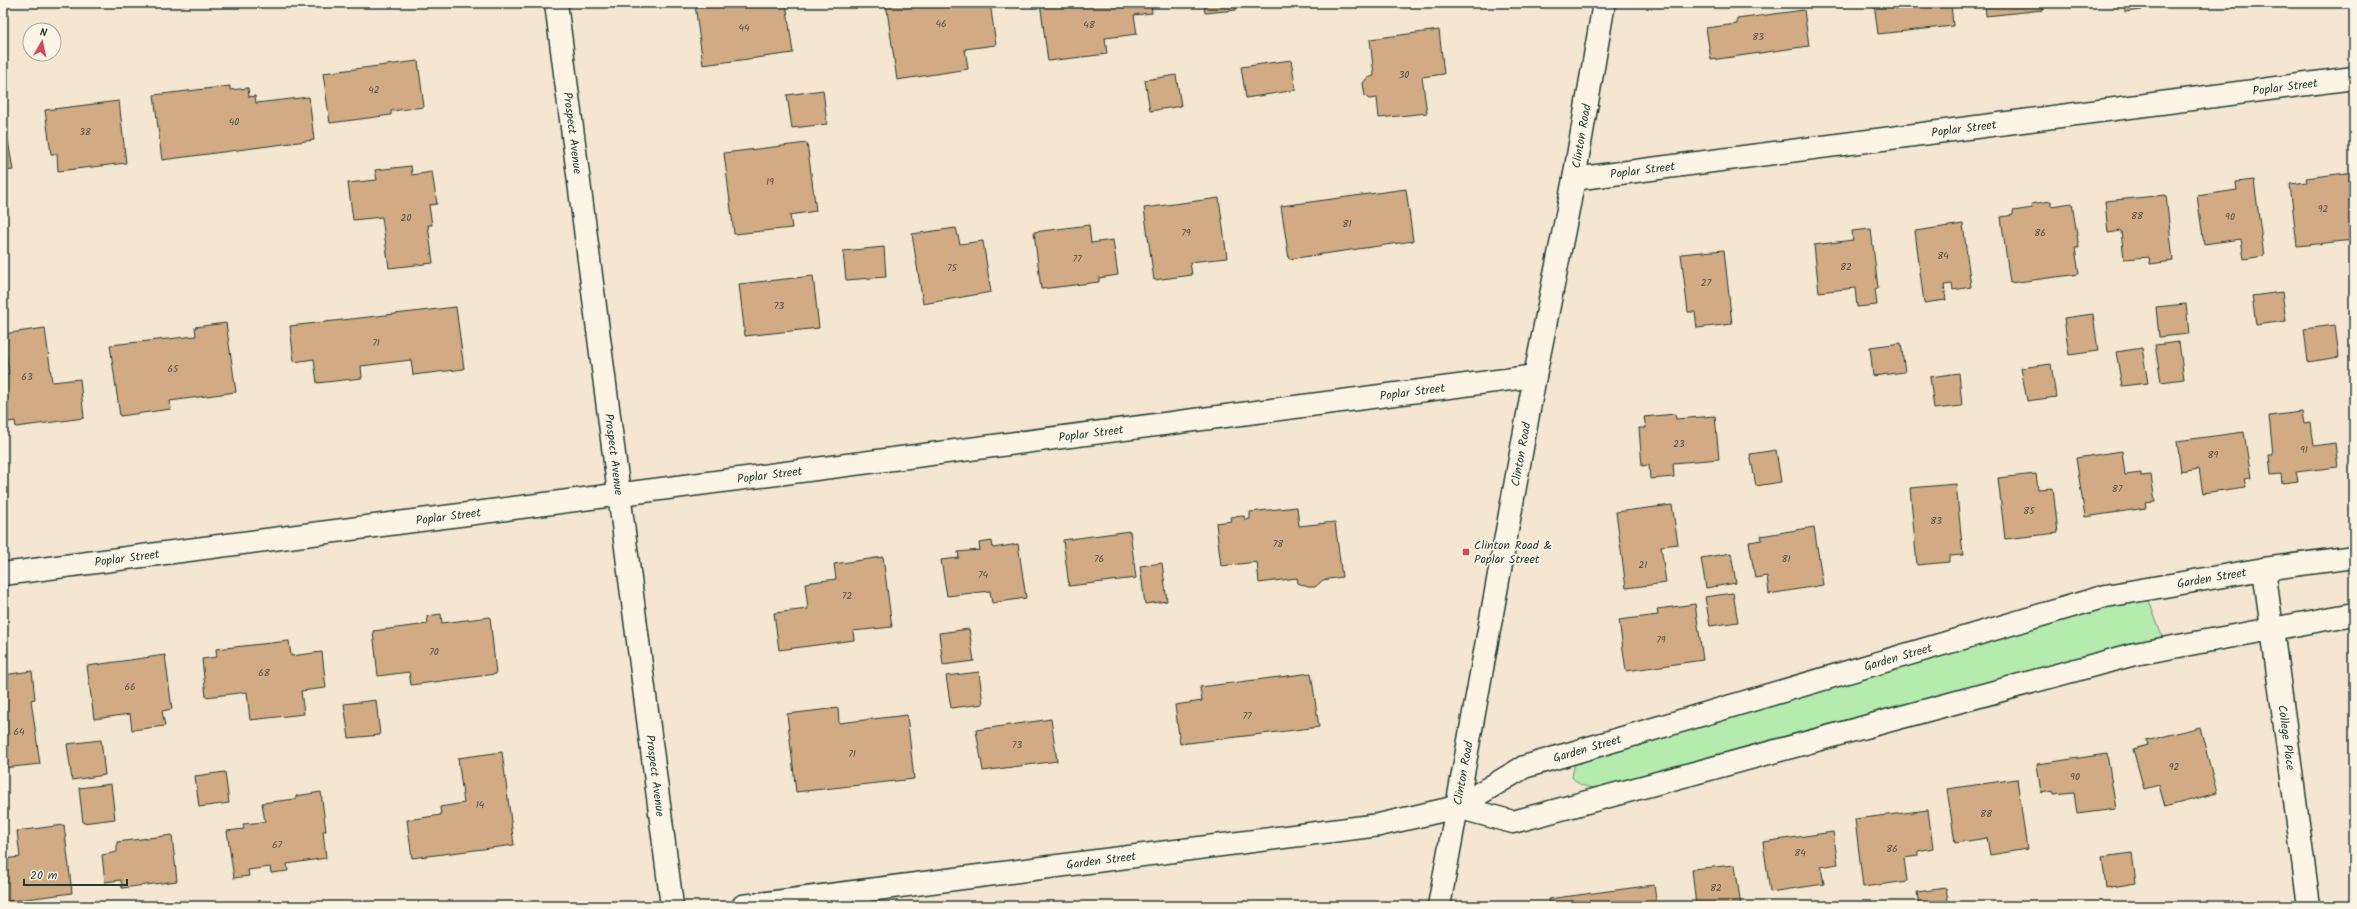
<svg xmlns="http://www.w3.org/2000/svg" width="2357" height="909" viewBox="0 0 2357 909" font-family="Kalam,sans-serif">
<rect width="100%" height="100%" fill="#f4e6d1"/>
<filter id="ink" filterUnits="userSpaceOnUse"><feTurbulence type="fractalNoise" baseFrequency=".025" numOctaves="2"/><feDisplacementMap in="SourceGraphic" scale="8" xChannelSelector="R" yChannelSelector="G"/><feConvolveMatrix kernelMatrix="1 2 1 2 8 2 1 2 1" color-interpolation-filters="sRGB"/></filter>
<g filter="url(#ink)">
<!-- green -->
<path fill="#b5ebad" stroke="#6a9470" d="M2146,593L2164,642L1611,787C1595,788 1582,790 1572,777L1575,762Z"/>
<!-- building -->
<g fill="#d2aa83" stroke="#1f3d34">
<polygon points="704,3 786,3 793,53 703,65 695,4"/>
<polygon points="886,3 990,3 996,45 965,49 968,69 897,80"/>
<polygon points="1040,3 1151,3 1152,13 1134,15 1137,34 1105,38 1107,54 1048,61"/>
<polygon points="1204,3 1235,3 1236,10 1205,13"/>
<polygon points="1874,3 1951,3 1953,26 1878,34"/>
<polygon points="1985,3 2043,3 2043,10 1986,16"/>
<polygon points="2079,3 2099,3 2080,6"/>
<polygon points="2124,3 2141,3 2142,10 2125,12"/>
<polygon points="1804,10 1809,46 1711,60 1706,28 1737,24 1737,19"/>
<polygon points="1439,30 1444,74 1422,77 1427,113 1379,118 1377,98 1369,99 1365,96 1363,83 1367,78 1374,76 1370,39"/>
<polygon points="1291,60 1296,90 1246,98 1241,67"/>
<polygon points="418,61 424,107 391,111 391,115 330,123 323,73"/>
<polygon points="1176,75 1181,106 1150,111 1145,80"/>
<polygon points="230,86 230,90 248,88 249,97 255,96 256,103 309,97 314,140 162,160 154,95"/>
<polygon points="823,90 827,124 792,128 787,95"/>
<polygon points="119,101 126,163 58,171 57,154 51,154 45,110"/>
<polygon points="6,129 13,170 3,171 3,130"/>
<polygon points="807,143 816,211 790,215 792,228 734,234 724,153"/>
<polygon points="411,166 412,175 432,172 437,204 429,205 432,225 428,225 433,263 389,268 382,217 353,220 348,183 377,180 375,170"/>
<polygon points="2354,172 2353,240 2297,246 2290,184 2307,182 2306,178"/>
<polygon points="2254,180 2264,256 2244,259 2241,239 2204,244 2197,196 2237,190 2236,182"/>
<polygon points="1406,189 1413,241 1289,259 1281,206"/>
<polygon points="2166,195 2173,261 2150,264 2149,257 2124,259 2121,231 2108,233 2105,201"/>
<polygon points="1219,198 1227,258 1190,262 1192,275 1154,280 1144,208"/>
<polygon points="2051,201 2051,206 2072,203 2079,248 2075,248 2079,274 2010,283 2001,217 2013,215 2013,211 2032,208 2031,204"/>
<polygon points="1963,224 1971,287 1953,290 1952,284 1944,285 1946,300 1924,303 1915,231"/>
<polygon points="1089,225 1091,243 1113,240 1118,275 1099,278 1099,282 1041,289 1034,232"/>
<polygon points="956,228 960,244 983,241 991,292 923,304 912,234"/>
<polygon points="1871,229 1878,288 1875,289 1877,305 1857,307 1855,288 1819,292 1814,245 1853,240 1852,231"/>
<polygon points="884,247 886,277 846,280 843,251"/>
<polygon points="1724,250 1732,324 1697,328 1695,312 1688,312 1681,254"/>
<polygon points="813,276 819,328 745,336 739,284"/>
<polygon points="2282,292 2286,321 2256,325 2252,296"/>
<polygon points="2186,304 2189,334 2159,337 2156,307"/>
<polygon points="456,307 464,369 413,375 411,360 361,366 362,378 317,383 314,359 294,362 290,326"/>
<polygon points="2093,314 2098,351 2069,355 2064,318"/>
<polygon points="226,323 236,392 170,401 171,409 120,416 110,345 196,336 195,327"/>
<polygon points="2335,325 2339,357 2308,362 2304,329"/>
<polygon points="45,328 52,382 80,379 84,418 16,427 15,421 3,423 3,375 9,374 3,334"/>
<polygon points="2179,342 2184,379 2161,382 2155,345"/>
<polygon points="1901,343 1905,372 1873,376 1870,347"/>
<polygon points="2142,348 2148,383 2122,386 2116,352"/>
<polygon points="2051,364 2056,397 2027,401 2021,368"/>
<polygon points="1959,373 1962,406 1934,409 1930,377"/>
<polygon points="2302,412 2304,424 2311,423 2314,446 2335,443 2338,467 2296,472 2298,481 2282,483 2281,474 2271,475 2269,455 2273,454 2269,416"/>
<polygon points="1675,414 1676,419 1715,416 1719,459 1673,463 1674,477 1650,479 1649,465 1642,466 1639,428 1646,428 1644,417"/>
<polygon points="2244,432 2251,478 2244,479 2246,487 2203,493 2199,469 2181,472 2177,441"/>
<polygon points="1776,450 1781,482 1756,486 1750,454"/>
<polygon points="2122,451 2125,475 2141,473 2141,476 2151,475 2155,502 2145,503 2146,508 2085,517 2076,458"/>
<polygon points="2036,474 2038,489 2053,488 2058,533 2005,539 1998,478"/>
<polygon points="1956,484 1963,555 1949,556 1949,562 1917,565 1910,488"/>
<polygon points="1672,505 1678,544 1661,546 1666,583 1626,588 1616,512"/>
<polygon points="1297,507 1299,526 1335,522 1342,577 1323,580 1315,587 1308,587 1298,583 1297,578 1259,583 1257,562 1221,566 1216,523 1231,521 1230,517 1244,516 1245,520 1250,519 1250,512"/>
<polygon points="1814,527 1823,585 1769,594 1767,576 1755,578 1749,542 1762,540 1761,536"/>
<polygon points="1130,531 1136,578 1069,586 1063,540"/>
<polygon points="992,541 993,548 1018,544 1026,598 992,603 990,591 947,596 941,560 959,558 958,552 980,550 979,543"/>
<polygon points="1731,553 1736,583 1706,588 1701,558"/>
<polygon points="883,557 892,627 853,631 854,640 779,650 774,613 808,609 805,583 836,579 834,564"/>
<polygon points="1162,563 1167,601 1145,604 1140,566"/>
<polygon points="1733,593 1738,622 1710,626 1705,597"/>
<polygon points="1695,604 1703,660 1626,671 1619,620 1658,615 1657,609"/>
<polygon points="441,614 442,623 490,617 496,674 411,685 409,672 378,676 373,631 428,624 427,616"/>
<polygon points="969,629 974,661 943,665 939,633"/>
<polygon points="289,641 291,656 322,652 326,688 301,691 304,714 250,720 247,692 206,697 202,659 217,657 216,649"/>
<polygon points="165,655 172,709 162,711 165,726 132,730 130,714 94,719 87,666"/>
<polygon points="32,671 35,699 31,700 40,764 3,768 3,675"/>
<polygon points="979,672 983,704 951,708 946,676"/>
<polygon points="1311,673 1319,727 1180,744 1175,705 1202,701 1200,687"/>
<polygon points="376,700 380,735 349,738 344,704"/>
<polygon points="838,708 839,723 907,715 914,779 796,792 787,714"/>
<polygon points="1051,719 1057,761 983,771 976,730"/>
<polygon points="2200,727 2217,793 2165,807 2159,785 2144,789 2133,749 2148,745 2146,741"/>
<polygon points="101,740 105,775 72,780 67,744"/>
<polygon points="502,752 514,845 412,858 407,820 441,815 440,807 464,803 458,758"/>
<polygon points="2107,754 2116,809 2077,814 2074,792 2054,794 2053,791 2041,793 2037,764"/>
<polygon points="225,772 229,803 199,807 195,776"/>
<polygon points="2017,779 2027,849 1990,855 1987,838 1955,843 1947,789"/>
<polygon points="111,784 115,819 83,823 79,788"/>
<polygon points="321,792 326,831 323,831 326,858 287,864 288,871 271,873 270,867 248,870 249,876 234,878 227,831 244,829 243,824 265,822 262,803 296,799 296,796"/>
<polygon points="1928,810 1933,848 1918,851 1918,856 1904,858 1907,881 1863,887 1855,819"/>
<polygon points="64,825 72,893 3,902 3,859 20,857 17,831"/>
<polygon points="1833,832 1838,864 1821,867 1824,884 1770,892 1763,842"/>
<polygon points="172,835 177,881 122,888 121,880 105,882 102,855 117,852 117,842"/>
<polygon points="2132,853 2136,883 2106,888 2102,857"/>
<polygon points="1735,865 1741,906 1696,906 1692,869"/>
<polygon points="1654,885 1657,906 1549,906 1548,899"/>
<polygon points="1946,888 1949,906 1919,906 1917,892"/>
</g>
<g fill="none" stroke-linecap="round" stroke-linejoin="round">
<!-- street casing -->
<g stroke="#1f3d34" stroke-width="25">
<g id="street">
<path id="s1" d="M556,3L672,906"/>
<path id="s2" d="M1574,179L2354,78"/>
<path id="s3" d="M2264,569L2309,906"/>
<path id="s4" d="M3,574L1535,376"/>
<polyline points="1457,807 1513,822 2135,654 2354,614"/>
<path id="s5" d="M743,906L1379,825L1457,807L1524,767L2106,596L2264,569L2354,557"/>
</g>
</g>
<!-- primary casing -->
<g stroke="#1f3d34" stroke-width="25">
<g id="primary">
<path id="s6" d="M1439,906L1535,376L1574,179L1604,3"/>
</g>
</g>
<!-- street -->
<use href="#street" stroke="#fcf5e5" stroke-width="22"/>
<!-- primary -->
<use href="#primary" stroke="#fcf5e5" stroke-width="22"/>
</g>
</g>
<!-- markers -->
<rect fill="#d1495b" stroke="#fcf5e5" stroke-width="1.5" x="1462" y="548" width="8" height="8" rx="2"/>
<g text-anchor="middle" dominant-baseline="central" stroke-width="3.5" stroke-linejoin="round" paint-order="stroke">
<!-- number labels -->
<g font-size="10" fill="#4c5848">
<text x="941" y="24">46</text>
<text x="1089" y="25">48</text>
<text x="744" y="28">44</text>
<text x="1758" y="37">83</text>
<text x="1404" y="75">30</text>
<text x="374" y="90">42</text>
<text x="234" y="122">40</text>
<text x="85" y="132">38</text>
<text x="770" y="182">19</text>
<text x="2323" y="209">92</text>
<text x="2137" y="216">88</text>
<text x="2230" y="217">90</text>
<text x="406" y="218">20</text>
<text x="1347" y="224">81</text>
<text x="1186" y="233">79</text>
<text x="2040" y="233">86</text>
<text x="1943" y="256">84</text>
<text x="1077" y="259">77</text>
<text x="1846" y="267">82</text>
<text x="952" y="268">75</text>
<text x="1706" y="283">27</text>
<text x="779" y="306">73</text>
<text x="376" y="343">71</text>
<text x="173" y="369">65</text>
<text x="27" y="377">63</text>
<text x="1679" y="444">23</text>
<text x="2304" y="450">91</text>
<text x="2213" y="455">89</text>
<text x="2117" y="489">87</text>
<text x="2029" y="511">85</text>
<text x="1936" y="521">83</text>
<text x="1278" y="544">78</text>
<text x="1099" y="559">76</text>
<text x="1786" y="559">81</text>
<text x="1643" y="565">21</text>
<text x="983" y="575">74</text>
<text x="847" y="596">72</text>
<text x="1661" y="640">79</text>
<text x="434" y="652">70</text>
<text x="264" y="673">68</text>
<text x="130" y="687">66</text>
<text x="1247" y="716">77</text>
<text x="19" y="732">64</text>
<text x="1017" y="745">73</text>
<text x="852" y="754">71</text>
<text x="2174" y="767">92</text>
<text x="2075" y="777">90</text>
<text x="480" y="805">14</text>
<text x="1986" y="814">88</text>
<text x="277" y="845">67</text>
<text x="1892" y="849">86</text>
<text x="1800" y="853">84</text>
<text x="1716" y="888">82</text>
</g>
<!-- street labels -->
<g font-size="12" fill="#1f3d34" stroke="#fcf5e5">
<text stroke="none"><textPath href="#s2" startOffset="717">Poplar Street</textPath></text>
<text stroke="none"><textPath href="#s2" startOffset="393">Poplar Street</textPath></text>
<text stroke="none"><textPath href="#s1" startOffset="131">Prospect Avenue</textPath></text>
<text stroke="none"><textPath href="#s6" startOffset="783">Clinton Road</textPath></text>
<text stroke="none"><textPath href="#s2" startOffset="69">Poplar Street</textPath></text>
<text stroke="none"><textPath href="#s4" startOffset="1421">Poplar Street</textPath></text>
<text stroke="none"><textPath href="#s4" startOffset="1097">Poplar Street</textPath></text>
<text stroke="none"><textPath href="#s6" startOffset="459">Clinton Road</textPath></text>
<text stroke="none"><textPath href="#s1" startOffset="455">Prospect Avenue</textPath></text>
<text stroke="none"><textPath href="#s4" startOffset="773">Poplar Street</textPath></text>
<text stroke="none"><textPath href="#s4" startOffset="449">Poplar Street</textPath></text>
<text stroke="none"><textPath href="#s4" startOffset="125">Poplar Street</textPath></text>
<text stroke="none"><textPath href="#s5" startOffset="1513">Garden Street</textPath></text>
<text stroke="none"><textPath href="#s5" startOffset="1189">Garden Street</textPath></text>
<text stroke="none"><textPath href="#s3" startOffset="170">College Place</textPath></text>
<text stroke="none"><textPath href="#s5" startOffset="865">Garden Street</textPath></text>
<text stroke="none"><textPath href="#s6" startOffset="135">Clinton Road</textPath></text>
<text stroke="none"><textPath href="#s1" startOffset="779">Prospect Avenue</textPath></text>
<text stroke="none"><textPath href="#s5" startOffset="361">Garden Street</textPath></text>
</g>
<!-- poi labels -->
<g font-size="12" fill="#1f3d34" stroke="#fcf5e5" text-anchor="start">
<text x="1474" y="545">Clinton Road &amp;<tspan x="1474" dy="14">Poplar Street</tspan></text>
</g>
</g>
<!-- margin -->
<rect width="2357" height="909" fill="none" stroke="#fcf5e5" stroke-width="16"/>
<rect x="8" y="8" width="2341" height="893" fill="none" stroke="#1f3d34" stroke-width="1.5" filter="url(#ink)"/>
<!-- north arrow -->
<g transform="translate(42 42) rotate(9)"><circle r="19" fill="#fcf5e5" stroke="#a4ab9e"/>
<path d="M0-3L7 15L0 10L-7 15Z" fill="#d1495b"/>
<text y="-6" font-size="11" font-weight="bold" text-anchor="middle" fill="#1f3d34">N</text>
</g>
<!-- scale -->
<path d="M24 879v6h103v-6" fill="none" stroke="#1f3d34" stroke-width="2"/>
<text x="30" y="879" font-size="12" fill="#1f3d34" stroke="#fcf5e5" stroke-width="3" paint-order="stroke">20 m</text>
</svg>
